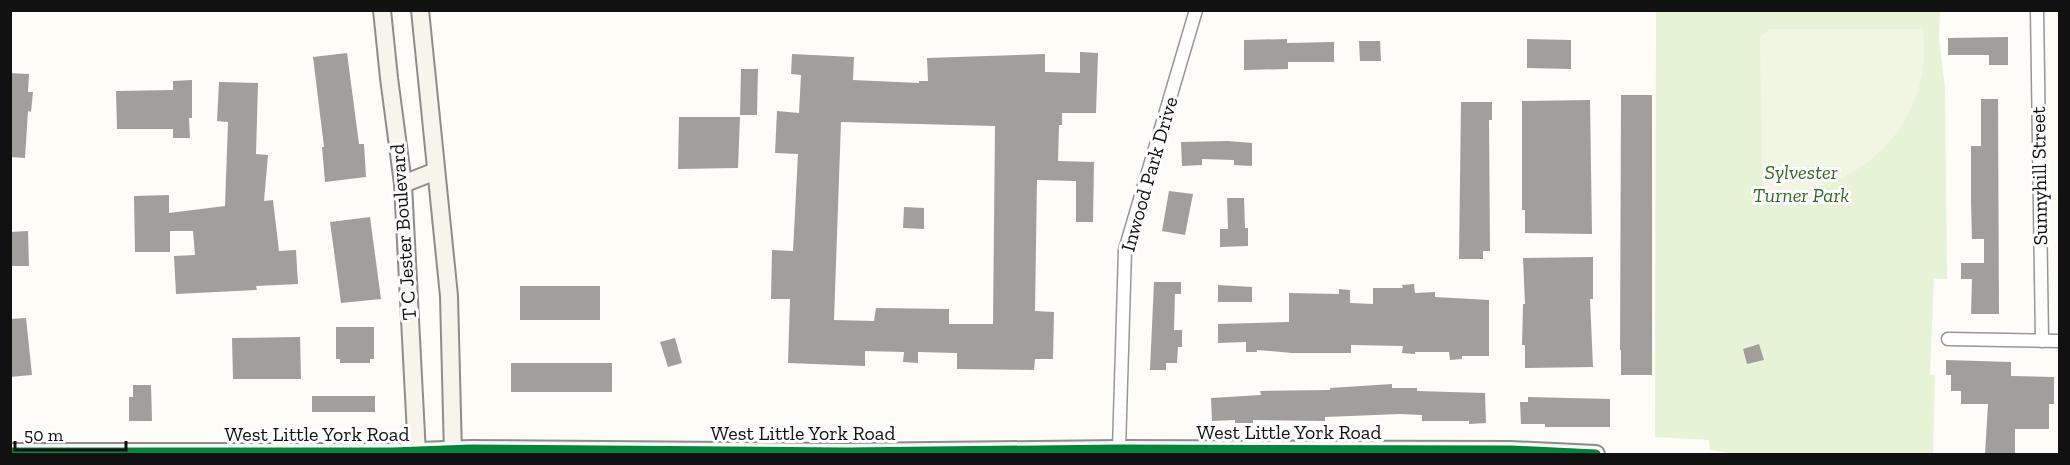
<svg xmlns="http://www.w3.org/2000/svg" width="2070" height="465" viewBox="0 0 2070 465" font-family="'Zilla Slab',serif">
<rect width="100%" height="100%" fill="#fdfcf7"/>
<!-- green -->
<polygon fill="#e7f3d7" points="1656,11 1940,11 1939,38 1945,89 1947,279 1934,279 1930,374 1935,375 1933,454 1736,454 1710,450 1709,440 1655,437"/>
<!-- pitch -->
<path fill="#f0f6e1" d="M1770,29H1923C1924,44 1925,60 1922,75C1906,151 1838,198 1762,192L1760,37Z"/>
<!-- building -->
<g fill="#a19f9c" fill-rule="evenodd">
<polygon points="2008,37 2008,65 1989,65 1989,55 1948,55 1948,38"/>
<polygon points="1287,39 1287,43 1334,42 1334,62 1288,62 1288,69 1244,70 1244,40"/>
<polygon points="1527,39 1571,40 1571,69 1527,68"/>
<polygon points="1359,41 1380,41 1381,61 1360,61"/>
<path d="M1080,52L1098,53L1096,113H1062V125H1059L1058,161L1094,162L1093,222H1076V181L1037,180L1035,311L1054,312L1053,359H1035L1034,370L957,369V353L918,352V363L903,362L904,352L865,351V366L788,363L790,299H771L772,250L793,251L798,154L775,153L777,111L799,113L801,75L791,74L792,54L854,57L853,80L919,83V81H928L927,58L1045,54V72L1080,73ZM841,122L995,126L993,324H949V309L876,308L874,321L834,320Z"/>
<polygon points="347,53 359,144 364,144 366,177 325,182 322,147 324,147 313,57"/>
<polygon points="741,69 758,69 757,115 740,115"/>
<polygon points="10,73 29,74 28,92 33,92 31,112 28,111 25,158 10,157"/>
<polygon points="192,80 192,118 189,118 190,138 173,138 173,129 117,129 116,91 173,90 173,81"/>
<polygon points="219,82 258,83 256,154 268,155 264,201 273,200 279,251 296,250 298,284 256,286 257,290 176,294 174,256 195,255 193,231 170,231 170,252 135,252 134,196 169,195 169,213 225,206 228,122 217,121"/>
<polygon points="1621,95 1652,95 1652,375 1621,375 1621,350 1620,350"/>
<polygon points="1981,99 1998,99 1999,314 1971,314 1972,279 1961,279 1961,263 1984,263 1984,239 1972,239 1971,203 1971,146 1981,146"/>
<polygon points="1590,100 1592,234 1525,233 1525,210 1522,210 1522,101"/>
<polygon points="1461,102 1492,102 1492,120 1489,120 1490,251 1483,251 1483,259 1459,259"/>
<polygon points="679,117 740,117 738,168 678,169"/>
<polygon points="1228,141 1252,143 1252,166 1234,165 1234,160 1202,159 1202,165 1182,166 1181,142"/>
<polygon points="1169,191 1193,194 1185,235 1162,231"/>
<polygon points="1227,198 1244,198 1245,228 1248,228 1248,246 1220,247 1220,229 1228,229"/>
<polygon points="904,207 924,208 924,229 903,228"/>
<polygon points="370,217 381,299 341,303 330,222"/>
<polygon points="28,231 29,266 10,266 10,232"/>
<polygon points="1593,257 1593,299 1590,299 1593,367 1525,368 1525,345 1522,345 1523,304 1525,304 1523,258"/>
<polygon points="1154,282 1181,282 1181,294 1175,294 1174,330 1182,330 1182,347 1178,347 1177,363 1166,363 1166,370 1150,370"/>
<polygon points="1414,284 1415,293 1435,292 1435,297 1489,300 1489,356 1462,356 1462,359 1450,360 1449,352 1415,352 1415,354 1402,353 1403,346 1351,345 1351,353 1292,353 1257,350 1257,352 1246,352 1246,342 1218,343 1218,324 1289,322 1289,293 1339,294 1339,289 1350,290 1350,303 1373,304 1373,288 1403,288 1402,285"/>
<polygon points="1218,285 1252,287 1252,302 1218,302"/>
<rect x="520" y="286" width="80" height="34"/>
<polygon points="26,318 32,375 10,377 10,319"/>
<polygon points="336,327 374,327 374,359 370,359 370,363 340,363 340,359 336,359"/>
<polygon points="300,337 301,379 233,379 232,338"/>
<polygon points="675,338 682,363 668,367 660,342"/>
<polygon points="1759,344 1764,360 1747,364 1743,349"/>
<polygon points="1946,360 2011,362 2011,376 2054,377 2054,404 2049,404 2049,429 2015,429 2015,454 1985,454 1988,404 1961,404 1961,391 1951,391 1951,375 1946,375"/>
<rect x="511" y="363" width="101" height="29"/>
<polygon points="1392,384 1392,388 1417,388 1417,391 1485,393 1486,423 1469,424 1469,421 1422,421 1422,415 1400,414 1325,417 1325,421 1253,420 1253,423 1235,423 1235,420 1212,421 1211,398 1261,395 1260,391 1330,390 1330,388"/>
<polygon points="133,385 151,385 152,421 129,421 129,397 133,397"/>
<rect x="312" y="396" width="63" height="16"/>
<polygon points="1528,397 1610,399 1610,427 1545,427 1545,424 1521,424 1520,402 1528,402"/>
</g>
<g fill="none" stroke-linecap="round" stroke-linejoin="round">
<!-- street casing -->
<g stroke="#979795" stroke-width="15">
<g id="street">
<polyline points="2037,10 2042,341"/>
<polyline points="1948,339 2060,341"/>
<polyline points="1119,449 1125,250 1196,10"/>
</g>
</g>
<!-- secondary casing -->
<g stroke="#8e8d8b" stroke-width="20">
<g id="secondary">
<polyline points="382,10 389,78 403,184 417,454"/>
<polyline points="420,10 449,296 453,454"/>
<polyline points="403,184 436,171"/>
<polyline points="10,452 393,452 470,449 846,452 1119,449 1511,450 1596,454"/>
</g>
</g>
<!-- street -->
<use href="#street" stroke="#fffffe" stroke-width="12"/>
<!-- secondary -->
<use href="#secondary" stroke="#f6f4eb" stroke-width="16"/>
<!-- cycleway casing -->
<g stroke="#fff" stroke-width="13">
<polyline id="cycleway" points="10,452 393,452 470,449 846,452 1119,449 1511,450 1596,454"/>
</g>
<!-- cycleway -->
<use href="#cycleway" stroke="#00873e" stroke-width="9"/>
</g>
<g text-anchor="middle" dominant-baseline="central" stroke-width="6" stroke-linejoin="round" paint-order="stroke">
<!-- park labels -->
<g font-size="20" font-style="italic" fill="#2f6b1f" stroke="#fff">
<text x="1801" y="172">Sylvester<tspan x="1801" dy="23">Turner Park</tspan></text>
</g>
<!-- street labels -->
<g font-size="20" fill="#111" stroke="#fff">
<text transform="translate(1149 174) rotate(-74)">Inwood Park Drive</text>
<text transform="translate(2039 176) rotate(-91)">Sunnyhill Street</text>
<text transform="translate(403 232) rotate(-94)">T C Jester Boulevard</text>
<text x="1289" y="432">West Little York Road</text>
<text x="803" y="433">West Little York Road</text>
<text x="317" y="434">West Little York Road</text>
</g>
</g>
<!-- border -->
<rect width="2070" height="465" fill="none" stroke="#111111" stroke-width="24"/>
<!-- scale -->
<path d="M15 441v9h111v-9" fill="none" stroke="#111111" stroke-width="3"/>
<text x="24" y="441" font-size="18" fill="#111111" stroke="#ffffff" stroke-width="4.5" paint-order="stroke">50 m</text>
</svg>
